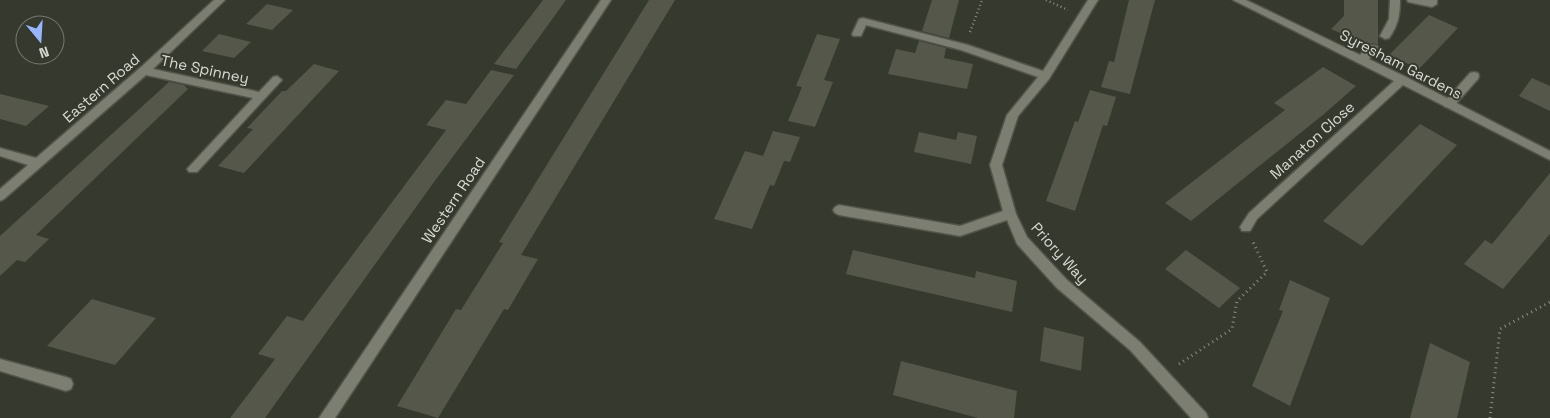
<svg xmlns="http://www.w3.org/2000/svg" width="1550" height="418" viewBox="0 0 1550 418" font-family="'Space Grotesk',sans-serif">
<rect width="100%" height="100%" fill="#36392e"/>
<!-- building -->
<g fill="#55574b">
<polygon points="543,0 566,0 516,69 494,64"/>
<polygon points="649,0 675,0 521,255 538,259 508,310 504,309 438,418 397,406 456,309 461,310 503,243 499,242"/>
<polygon points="932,0 959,0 949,38 922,31"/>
<polygon points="1129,0 1155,0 1130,94 1101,87 1109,61 1114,62"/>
<polygon points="1344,0 1378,0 1378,45 1373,43 1367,45 1331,29 1344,16"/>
<polygon points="267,4 293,10 272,30 246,24"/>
<polygon points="1429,15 1458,28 1419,69 1389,55"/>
<polygon points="219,34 251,42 234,58 202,51"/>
<polygon points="817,34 840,39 824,80 833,82 815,127 788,121 802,87 796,86"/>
<polygon points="919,41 946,48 944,58 973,64 967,89 888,74 896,49 915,53"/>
<polygon points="314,64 339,71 244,173 218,166 253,129 247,128 282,91 286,91"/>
<polygon points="1323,67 1356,86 1324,114 1191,221 1165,203 1285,110 1274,103"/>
<polygon points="491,70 514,75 434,182 265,418 230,418 275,359 258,354 287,316 303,321 446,130 426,125 446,100 466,104"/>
<polygon points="1532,78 1550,86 1550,111 1519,96"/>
<polygon points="169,82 184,85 188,89 36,235 49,239 25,262 17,260 0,276 0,236"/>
<polygon points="1090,90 1116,97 1107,126 1103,125 1075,211 1046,201 1075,121 1078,122"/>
<polygon points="0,94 49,106 26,126 0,119"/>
<polygon points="1420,124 1457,145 1362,246 1323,221"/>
<polygon points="773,131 800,137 790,162 784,161 774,186 770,185 752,229 714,219 745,151 763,156"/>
<polygon points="919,132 956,140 958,132 977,136 971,164 914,152"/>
<polygon points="1550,173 1550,234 1503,289 1464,264 1485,240 1492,244"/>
<polygon points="853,250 975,278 976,271 1017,281 1012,312 846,274"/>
<polygon points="1186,250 1240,288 1219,308 1165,269"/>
<polygon points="1290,280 1330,298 1290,406 1252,386 1283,311 1279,310"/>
<polygon points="92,299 156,318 115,365 47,346"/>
<polygon points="1044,327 1084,337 1081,371 1040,361"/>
<polygon points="1430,343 1470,362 1457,418 1410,418"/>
<polygon points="901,361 1017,391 1014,418 978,418 893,395"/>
</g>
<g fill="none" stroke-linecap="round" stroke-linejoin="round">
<!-- service casing -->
<g stroke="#52544b" stroke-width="3">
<g id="service">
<path d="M1390,0H1400C1400,15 1398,26 1389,38L1385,39L1380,36L1389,19Z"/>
<polygon points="1407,0 1437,0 1437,4 1432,7 1408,2"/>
<path d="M1373,45L1377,46L1378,48L1366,63H1358L1357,60C1360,54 1366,46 1373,45Z"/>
<polygon points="1474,72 1478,73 1479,76 1478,79 1453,107 1445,107 1443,104 1445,101 1470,73"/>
</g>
</g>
<!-- minor casing -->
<g stroke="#52544b" stroke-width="3">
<g id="minor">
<polygon points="214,0 225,0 153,69 259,92 273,77 277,76 282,80 197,172 189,172 187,169 253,98 146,75 4,199 0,201 0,189 28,165 0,156 0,148 36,158 140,68"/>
<polygon points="601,0 611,0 335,418 319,418"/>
<polygon points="1088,0 1098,0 1049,79 1018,116 1002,165 1016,214 1027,237 1067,280 1140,342 1206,413 1208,418 1191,418 1130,350 1057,288 1017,244 1007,220 960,236 839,215 835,213 833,210 835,207 839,205 960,226 1003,211 990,165 1007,115 1038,77 961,50 866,25 861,36 853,36 852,34 859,19 863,18 968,45 1043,71"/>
<polygon points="1233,0 1246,0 1406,77 1550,151 1550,160 1403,85 1257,219 1250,231 1242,231 1240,227 1249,213 1394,81"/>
<polygon points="0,359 66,377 71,379 73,384 71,389 66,391 0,371"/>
</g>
</g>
<!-- path-far1 -->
<g stroke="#8c8f86" stroke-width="2.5" stroke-dasharray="1 3" stroke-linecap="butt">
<polyline points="1046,0 1068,10"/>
<polyline points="970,32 982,0"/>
</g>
<!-- path -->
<g stroke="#8c8f86" stroke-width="3" stroke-dasharray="1 4" stroke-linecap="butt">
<polyline points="1179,364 1232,329 1237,301 1267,272 1253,242"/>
<polyline points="1490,418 1500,329 1550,302"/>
</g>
<!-- service -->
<use href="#service" fill="#7c7e72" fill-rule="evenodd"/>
<!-- minor -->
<use href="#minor" fill="#7c7e72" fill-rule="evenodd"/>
</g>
<g text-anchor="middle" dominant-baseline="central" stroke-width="4" stroke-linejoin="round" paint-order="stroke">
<!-- street labels -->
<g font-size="15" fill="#d9dbd4" stroke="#36392e">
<text transform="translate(1401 64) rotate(27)">Syresham Gardens</text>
<text transform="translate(205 69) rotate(12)">The Spinney</text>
<text transform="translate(101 88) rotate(-41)">Eastern Road</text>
<text transform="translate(1312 140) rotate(-42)">Manaton Close</text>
<text transform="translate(453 200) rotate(-56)">Western Road</text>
<text transform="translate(1060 253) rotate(48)">Priory Way</text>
</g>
</g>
<!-- north arrow -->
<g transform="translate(40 40) rotate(162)"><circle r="24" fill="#36392e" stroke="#777a70"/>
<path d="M0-4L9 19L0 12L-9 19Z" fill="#97b6fd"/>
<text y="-8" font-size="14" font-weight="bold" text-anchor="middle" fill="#d9dbd4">N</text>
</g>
</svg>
